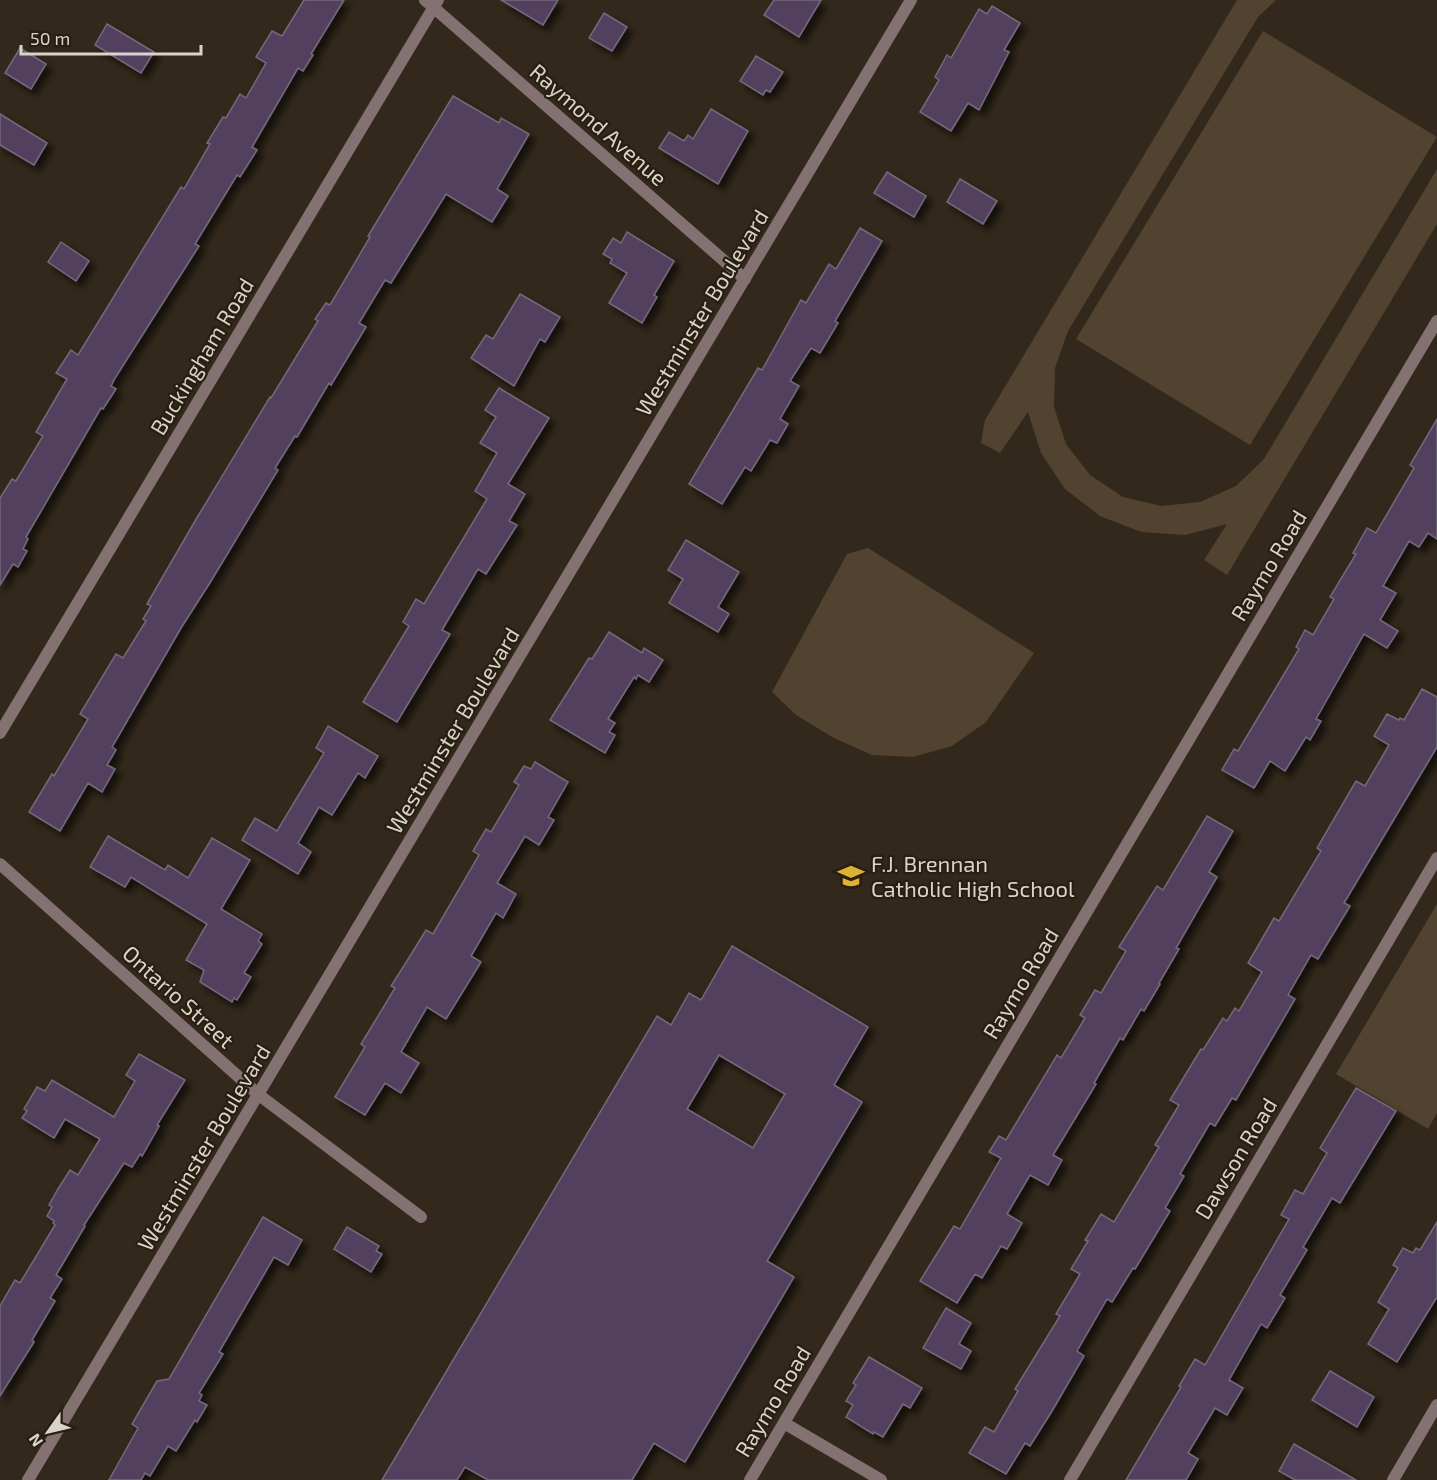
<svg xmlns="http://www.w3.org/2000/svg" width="1437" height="1480" viewBox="0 0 1437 1480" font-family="'Exo 2',sans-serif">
<defs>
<filter id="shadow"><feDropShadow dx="5.5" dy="5.5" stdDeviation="3" flood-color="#0009"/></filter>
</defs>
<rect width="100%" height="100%" fill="#32281b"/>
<!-- green -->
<g fill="#524330">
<polygon points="1237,0 1276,0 1258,17 1068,331 1055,368 1054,407 1066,444 1090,475 1123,497 1161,506 1200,502 1236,486 1264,459 1437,169 1437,224 1227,575 1204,560 1227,524 1185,535 1141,532 1100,516 1065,489 1041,453 1028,412 1000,453 981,443 985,420"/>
<polygon points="1263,31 1437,137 1250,445 1076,339"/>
<polygon points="868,548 1034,653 986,722 952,746 913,757 872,755 834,738 796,715 772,692 847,554"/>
<polygon points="1437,904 1437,1113 1428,1129 1336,1074"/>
</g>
<!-- building -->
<g fill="#53415e" stroke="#73697a" stroke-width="1.5" fill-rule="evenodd" filter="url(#shadow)">
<polygon points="304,0 344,0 311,54 313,55 303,71 298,68 252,147 257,150 240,177 237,175 195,244 199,246 115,378 111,386 116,389 103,409 101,408 26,537 28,539 23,549 27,551 18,567 13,564 0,585 0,498 12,479 16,481 43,436 36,432 67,379 56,373 71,350 78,355 181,187 184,189 210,144 207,143 223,117 226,118 240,94 246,98 266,63 256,57 272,31 282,36"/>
<polygon points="501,0 558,0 543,25"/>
<polygon points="774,0 821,0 799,37 764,15"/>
<polygon points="992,6 1020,23 1004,50 1009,52 979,110 968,103 951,131 920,112 939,80 935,77 947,55 951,58 979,9 987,14"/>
<polygon points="604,13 627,27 612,51 589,38"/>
<polygon points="107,24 154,52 141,73 95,45"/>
<polygon points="20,48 46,64 31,89 5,73"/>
<polygon points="756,56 783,72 770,92 766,90 763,95 740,81"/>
<polygon points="453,96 499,123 501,118 529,134 497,189 508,196 492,222 446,194 391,283 385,280 359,323 366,327 331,385 329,383 297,437 295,436 275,468 278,470 211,581 181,628 112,747 116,750 107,765 115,769 102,792 88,783 60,831 29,812 52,774 54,776 88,719 80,714 116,654 123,658 146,621 143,619 151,606 147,604 195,521 270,397 271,398 318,321 315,319 326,303 330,305 370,237 368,236"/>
<polygon points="711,109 748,131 718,184 659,148 669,132 684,141 688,135 693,139"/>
<polygon points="0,114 47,143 34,165 0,145"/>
<polygon points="887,172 926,196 914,217 874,193"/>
<polygon points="960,179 997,201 983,224 947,202"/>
<polygon points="860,228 882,241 835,321 838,323 820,353 811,348 790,381 799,386 780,419 788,424 777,443 770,440 751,471 745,467 722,504 689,484 758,368 762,370 801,300 806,303 829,264 836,269"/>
<polygon points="627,232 674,261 654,295 657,297 642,323 609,303 627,273 610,263 612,259 603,254 613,238 621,243"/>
<polygon points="61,242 89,261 76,281 48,262"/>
<polygon points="520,294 560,317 545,342 540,339 514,386 471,358 486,335 493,339"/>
<polygon points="499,388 549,418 508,484 525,494 509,521 517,525 486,574 478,569 442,630 450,634 397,722 363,702 409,626 403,622 416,599 424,604 487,499 475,491 497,453 480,443 496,417 485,410"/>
<polygon points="1437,419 1437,539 1428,533 1419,547 1409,541 1383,586 1396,593 1380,620 1398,631 1387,648 1364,634 1316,719 1321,721 1310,740 1306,737 1285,771 1270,761 1254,788 1222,770 1234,749 1238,751 1274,691 1299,649 1296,647 1305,630 1313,635 1334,599 1330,597 1356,554 1353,553 1367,528 1376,533 1414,468 1410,465"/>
<polygon points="686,540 739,572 718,607 729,614 718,632 669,603 683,579 668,570"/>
<polygon points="609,632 642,653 644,648 663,660 649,682 638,675 636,679 634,677 608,719 615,723 609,732 615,735 605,753 550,720 589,658 592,659"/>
<polygon points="1422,689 1437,697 1437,747 1344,903 1350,906 1318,959 1311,955 1288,995 1295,999 1236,1100 1232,1098 1215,1126 1210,1123 1180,1174 1184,1176 1165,1208 1170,1211 1135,1269 1133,1268 1112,1302 1107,1299 1077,1351 1084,1356 1052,1411 1030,1446 1025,1443 1006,1474 969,1453 985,1427 994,1432 1018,1391 1015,1389 1060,1316 1056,1314 1080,1274 1071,1269 1088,1241 1085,1240 1101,1214 1114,1222 1159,1147 1155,1145 1179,1105 1170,1100 1201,1049 1203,1050 1223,1018 1227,1021 1235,1008 1239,1011 1262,972 1248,963 1274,918 1279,921 1321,851 1317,848 1356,781 1365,786 1389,745 1374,736 1387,714 1399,720 1400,718 1404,720"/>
<polygon points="328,726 378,756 365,778 358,773 332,815 319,807 298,843 311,852 298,874 242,840 255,818 277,831 324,753 316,748"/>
<polygon points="535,762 568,782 548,817 554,820 539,845 525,836 497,883 516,894 503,918 496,913 471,956 481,962 446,1019 427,1007 401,1052 419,1063 401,1093 385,1083 365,1115 335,1097 365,1047 361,1044 395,988 391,986 407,961 426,930 433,934 479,855 473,851 486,829 491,832 519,785 514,782 524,766 531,769"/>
<polygon points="1207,816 1233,831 1209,872 1217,877 1176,948 1179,949 1159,983 1160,984 1144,1011 1141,1009 1123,1040 1120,1038 1094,1083 1096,1084 1053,1155 1062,1160 1048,1185 1030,1175 1007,1214 1022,1223 1007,1249 1001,1246 982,1278 975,1274 957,1303 920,1281 954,1226 960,1229 1001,1158 989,1152 999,1136 1006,1140 1057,1055 1061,1058 1085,1018 1080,1015 1095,990 1101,993 1126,951 1119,947 1134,923 1157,886 1163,890"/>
<polygon points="108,836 165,870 168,865 188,878 212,838 250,860 221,909 262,934 258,941 262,944 244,973 251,977 237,1000 234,998 232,1002 200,982 204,970 186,960 207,924 131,877 125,887 90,867"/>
<path d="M732,946L868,1027L834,1085L862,1102L767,1261L794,1277L685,1462L654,1443L632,1480H488L465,1467L457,1480H382L657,1016L671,1025L689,993L701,1000ZM719,1055L785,1094L753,1148L687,1109Z"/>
<polygon points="139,1054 185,1080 157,1125 159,1126 142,1156 140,1154 132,1167 124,1163 84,1225 85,1226 56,1275 62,1279 50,1298 55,1301 32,1340 34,1342 0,1396 0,1306 15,1280 20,1283 55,1225 53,1223 54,1221 47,1216 52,1207 49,1205 58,1189 70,1170 78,1175 100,1139 65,1119 54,1138 22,1118 27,1111 24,1109 37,1087 45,1091 52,1080 114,1117 135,1081 126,1075"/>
<polygon points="1356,1088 1396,1111 1340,1203 1332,1198 1303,1247 1307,1250 1280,1295 1285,1298 1267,1328 1261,1324 1229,1380 1243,1388 1227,1415 1215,1408 1188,1453 1198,1459 1186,1480 1126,1480 1181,1387 1179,1386 1195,1359 1205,1365 1289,1219 1281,1215 1295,1190 1303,1194 1327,1153 1320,1148"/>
<polygon points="263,1217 302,1240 288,1265 274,1257 219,1352 223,1354 199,1393 202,1395 199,1401 207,1405 197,1422 195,1420 176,1451 168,1446 150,1476 145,1473 141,1480 109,1480 138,1428 132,1424 157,1381 169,1379"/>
<polygon points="1437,1222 1437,1297 1397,1362 1368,1344 1389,1309 1378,1302 1398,1268 1393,1265 1403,1248 1413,1253 1416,1248 1420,1250"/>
<polygon points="347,1227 379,1246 376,1251 382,1254 371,1272 334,1249"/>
<polygon points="946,1308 971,1323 959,1344 971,1351 961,1369 923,1348"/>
<polygon points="869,1357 922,1388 910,1408 903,1404 883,1437 874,1432 873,1434 846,1417 853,1405 846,1401 856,1385 853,1383"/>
<polygon points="1330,1371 1374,1397 1357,1427 1312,1400"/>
<polygon points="1294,1444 1356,1480 1295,1480 1279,1471"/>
</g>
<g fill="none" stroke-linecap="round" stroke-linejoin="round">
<!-- street -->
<g stroke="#847172" stroke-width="12">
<polyline points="425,0 745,279"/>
<polyline points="0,733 438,0"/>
<polyline points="0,864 259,1095 421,1217"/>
<polyline points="784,1423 881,1480"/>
<polyline points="28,1480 911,0"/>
<polyline points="750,1480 1437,321"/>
<polyline points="1070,1480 1437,858"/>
<polyline points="1393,1480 1437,1405"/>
</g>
</g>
<!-- icons -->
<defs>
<g id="school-bare" transform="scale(2.07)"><path d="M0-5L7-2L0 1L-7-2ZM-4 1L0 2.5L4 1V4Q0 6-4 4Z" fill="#dcb233" stroke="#281f11" stroke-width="2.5" paint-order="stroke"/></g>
</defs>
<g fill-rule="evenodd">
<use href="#school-bare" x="851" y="876"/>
</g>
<g text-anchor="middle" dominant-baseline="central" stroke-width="4.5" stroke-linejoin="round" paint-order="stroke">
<!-- street labels -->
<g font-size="22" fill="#dad3cb" stroke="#281f11">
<text transform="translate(599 124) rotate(41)">Raymond Avenue</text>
<text transform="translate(701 312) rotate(-59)">Westminster Boulevard</text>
<text transform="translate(201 356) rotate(-59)">Buckingham Road</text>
<text transform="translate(1268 565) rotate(-59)">Raymo Road</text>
<text transform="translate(452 730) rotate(-59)">Westminster Boulevard</text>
<text transform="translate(1020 983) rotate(-59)">Raymo Road</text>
<text transform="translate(179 996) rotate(42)">Ontario Street</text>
<text transform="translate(203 1147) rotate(-59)">Westminster Boulevard</text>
<text transform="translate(1235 1158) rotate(-59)">Dawson Road</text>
<text transform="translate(772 1401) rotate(-59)">Raymo Road</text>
</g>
<!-- poi labels -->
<g font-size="22" fill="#dad3cb" stroke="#281f11" text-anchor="start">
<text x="871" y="863">F.J. Brennan<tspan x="871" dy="25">Catholic High School</tspan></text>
</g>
</g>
<!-- north arrow -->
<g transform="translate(48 1432) rotate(236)" stroke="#281f11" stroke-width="4.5" paint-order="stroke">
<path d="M0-4.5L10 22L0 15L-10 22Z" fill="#dad3cb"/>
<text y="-9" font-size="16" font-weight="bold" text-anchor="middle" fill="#dad3cb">N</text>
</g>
<!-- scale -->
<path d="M21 45v9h180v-9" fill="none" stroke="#dad3cb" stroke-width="3"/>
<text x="30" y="45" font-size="18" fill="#dad3cb" stroke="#281f11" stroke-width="4.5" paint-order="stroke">50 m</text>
</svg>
